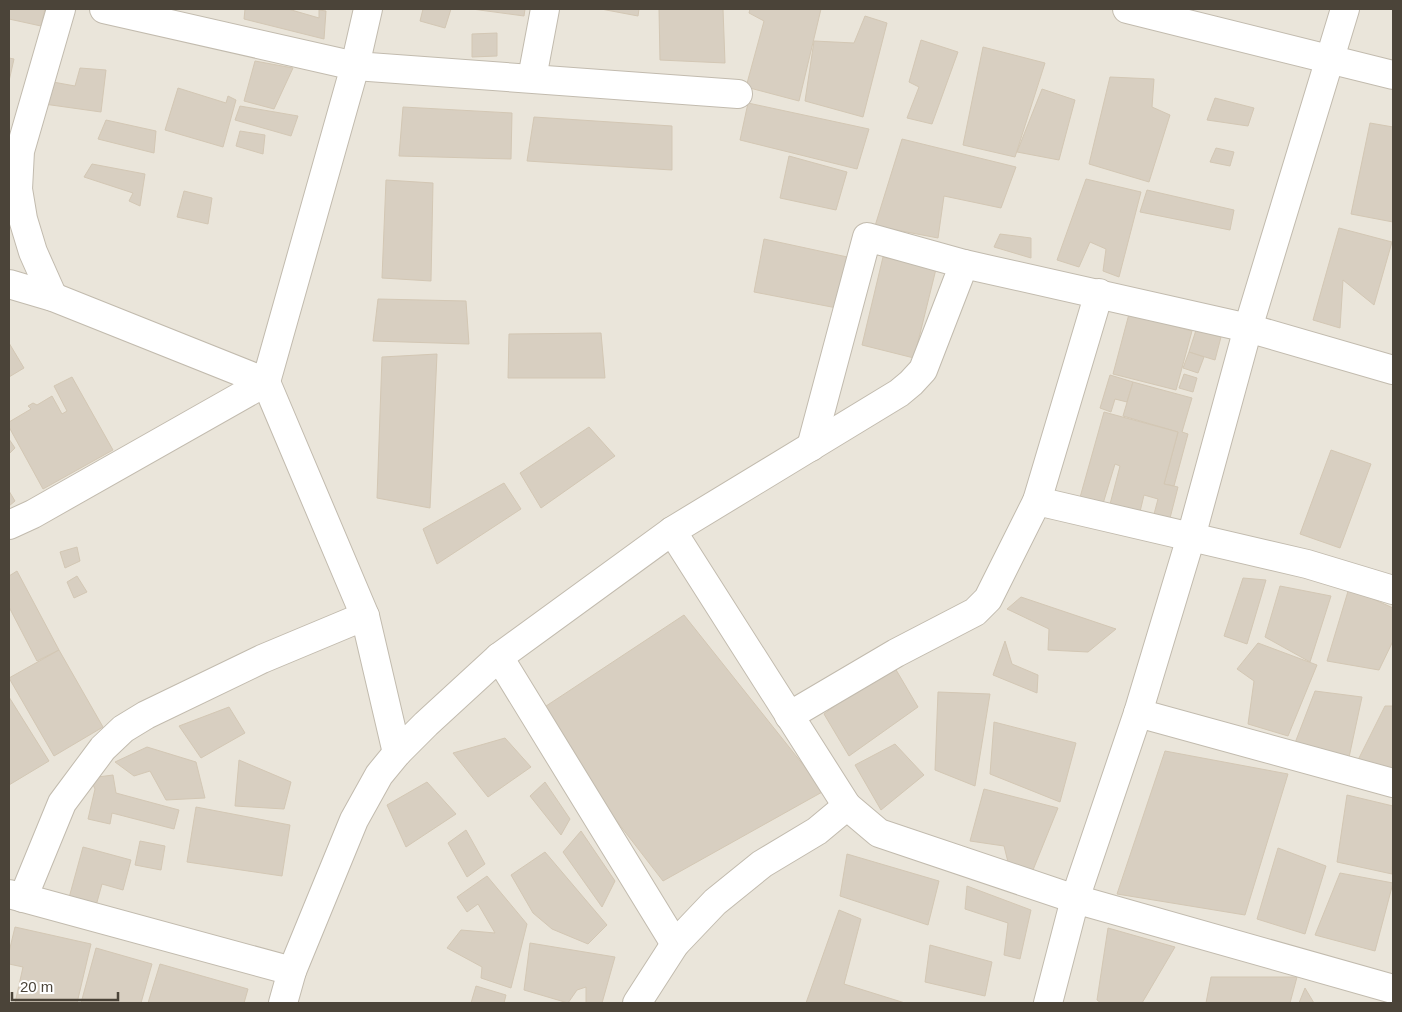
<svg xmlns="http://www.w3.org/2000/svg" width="1402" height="1012" viewBox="0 0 1402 1012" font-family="Helvetica,sans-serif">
<rect width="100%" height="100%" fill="#f6f3ec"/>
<!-- residential -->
<rect fill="#eae5da" x="9" y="9" width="1384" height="994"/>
<!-- building -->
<g fill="#d8cfc1" stroke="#d3c7b4">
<polygon points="9,9 45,9 41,26 9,19"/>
<polygon points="245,9 288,9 319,18 319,10 326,11 324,39 244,19"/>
<polygon points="423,9 451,9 445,28 420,21"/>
<polygon points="472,9 525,9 524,16"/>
<polygon points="601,9 639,9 638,16"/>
<polygon points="659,9 723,9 725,63 660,60"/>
<polygon points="750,9 821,9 799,101 746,87 764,21 749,13"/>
<polygon points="865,16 887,23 863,117 805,101 814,41 854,43"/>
<polygon points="497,33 497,56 472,57 472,34"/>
<polygon points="921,40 958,52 932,124 907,118 919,87 909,82"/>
<polygon points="983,47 1045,63 1015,157 963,145"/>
<polygon points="9,58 14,59 9,81"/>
<polygon points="255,61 293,68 274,109 244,101"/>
<polygon points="80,68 106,70 101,112 44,104 53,82 75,86"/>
<polygon points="1110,77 1154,79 1152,107 1170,115 1149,182 1089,164"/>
<polygon points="178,88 226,103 228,96 236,100 223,147 165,130"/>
<polygon points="1042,89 1075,100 1059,160 1017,152"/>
<polygon points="1215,98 1254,108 1248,126 1207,120"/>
<polygon points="748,103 869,129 857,169 740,140"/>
<polygon points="240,106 298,116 291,136 235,120"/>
<polygon points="403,107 512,113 511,159 399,156"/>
<polygon points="534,117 672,126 672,170 527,161"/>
<polygon points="106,120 156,131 154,153 98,139"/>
<polygon points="1370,123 1393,127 1393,222 1351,214"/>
<polygon points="240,131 265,135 263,154 236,146"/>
<polygon points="902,139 1016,167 1001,208 944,196 938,238 875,226"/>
<polygon points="1216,148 1234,152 1230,166 1210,162"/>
<polygon points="789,156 847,172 836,210 780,198"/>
<polygon points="92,164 145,174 140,206 129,201 133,193 84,177"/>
<polygon points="1086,179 1141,192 1119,277 1103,271 1106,249 1090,242 1079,267 1057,260"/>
<polygon points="386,180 433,183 431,281 382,278"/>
<polygon points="1147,190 1234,210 1230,230 1140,212"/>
<polygon points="184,191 212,198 208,224 177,217"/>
<polygon points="1339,228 1392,242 1374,305 1343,280 1340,328 1313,320"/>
<polygon points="1000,234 1031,238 1031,258 994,247"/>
<polygon points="764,239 852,258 842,309 754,292"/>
<polygon points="883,257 936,269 914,358 862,345"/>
<polygon points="378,299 466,301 469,344 373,341"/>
<polygon points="1129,314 1192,331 1176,390 1113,374"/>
<polygon points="1196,330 1221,337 1215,360 1189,352"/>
<polygon points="601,333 605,378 508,378 509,334"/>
<polygon points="9,343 24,368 9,377"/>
<polygon points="1189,352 1204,357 1198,373 1183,368"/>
<polygon points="437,354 430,508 377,498 382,357"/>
<polygon points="1184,374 1197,378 1193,392 1179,388"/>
<polygon points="1110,375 1133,382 1127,402 1115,399 1111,412 1100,408"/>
<polygon points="72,377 113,450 43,489 9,427 9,422 31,409 28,406 33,403 37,405 52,396 62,414 67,411 54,386"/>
<polygon points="1133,382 1192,398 1182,432 1188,434 1174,486 1164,484 1178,432 1123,416"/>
<polygon points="1104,412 1178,432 1164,484 1178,487 1169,522 1153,518 1158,499 1144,495 1139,516 1109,508 1120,466 1115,464 1102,507 1079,501"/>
<polygon points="589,427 615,456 541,508 520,473"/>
<polygon points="9,439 15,448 9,454"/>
<polygon points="1331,450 1371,464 1340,548 1300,534"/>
<polygon points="504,483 521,509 437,564 423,529"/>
<polygon points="9,491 15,501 9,506"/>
<polygon points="77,547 80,561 65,568 60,552"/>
<polygon points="17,571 59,650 37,661 9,607 9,576"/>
<polygon points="77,576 87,592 74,598 67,582"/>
<polygon points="1243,578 1266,580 1247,644 1224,636"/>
<polygon points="1280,586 1331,596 1310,662 1265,637"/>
<polygon points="1349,588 1393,608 1393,641 1379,670 1327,661"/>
<polygon points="1021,597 1116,629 1088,652 1048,650 1049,629 1007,609"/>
<polygon points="684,615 824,791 663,881 534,714"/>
<polygon points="1005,641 1012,664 1038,675 1037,693 993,675"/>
<polygon points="1258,643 1317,665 1288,736 1248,724 1254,681 1237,669"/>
<polygon points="59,650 103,727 54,756 9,678"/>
<polygon points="892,663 918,707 849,756 824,714"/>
<polygon points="1315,691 1362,697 1348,762 1295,743"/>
<polygon points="938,692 990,694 975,786 935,770"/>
<polygon points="9,697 49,761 9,785"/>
<polygon points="1385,706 1393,706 1393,769 1356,764"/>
<polygon points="229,707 245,733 201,758 179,726"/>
<polygon points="994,722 1076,743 1060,802 990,774"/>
<polygon points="505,738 531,767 488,797 453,753"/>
<polygon points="895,744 924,775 881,810 855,765"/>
<polygon points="147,747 196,762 205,798 166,800 150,771 134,776 115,762"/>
<polygon points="1165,751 1288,774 1245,915 1117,894"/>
<polygon points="239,760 291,782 284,809 235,806"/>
<polygon points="113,775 116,793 179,810 174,829 112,813 110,824 88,819 95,789 90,778"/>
<polygon points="427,782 456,814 406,847 387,805"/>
<polygon points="545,782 570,819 561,835 530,796"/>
<polygon points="984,789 1058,808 1033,870 1008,862 1004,846 970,841"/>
<polygon points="1347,795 1393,806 1392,874 1337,862"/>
<polygon points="196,807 290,825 282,876 187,862"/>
<polygon points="466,830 485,864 467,877 448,843"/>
<polygon points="581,831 615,881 602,907 563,852"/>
<polygon points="140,841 165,846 161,870 135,865"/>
<polygon points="83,847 131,860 123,890 102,884 94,913 67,905"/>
<polygon points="1278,848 1326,866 1305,934 1257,919"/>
<polygon points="545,852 607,925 588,944 552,929 533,913 511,875"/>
<polygon points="847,854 939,881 928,925 840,896"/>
<polygon points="1340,873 1393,883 1375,951 1315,935"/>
<polygon points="487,876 527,924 511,988 481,978 482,967 447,948 461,930 495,933 478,904 467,912 457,897"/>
<polygon points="967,886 1031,910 1020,959 1004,955 1008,923 965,909"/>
<polygon points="839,910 861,919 844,984 905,1003 806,1003"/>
<polygon points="15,927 91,944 77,1003 15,1003 23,967 9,964 9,952"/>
<polygon points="1108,928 1175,947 1142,1003 1101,1003 1097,1000"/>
<polygon points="530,943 615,957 602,1003 586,1003 586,987 577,990 568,1003 524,990"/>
<polygon points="930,945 992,962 985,996 925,982"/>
<polygon points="96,948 152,964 141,1003 81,1003"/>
<polygon points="160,964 248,989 244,1003 148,1003"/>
<polygon points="1211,977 1297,977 1290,1003 1206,1003"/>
<polygon points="476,986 506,995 504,1003 471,1003"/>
<polygon points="1305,988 1314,1003 1299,1003"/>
</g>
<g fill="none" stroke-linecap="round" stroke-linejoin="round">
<!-- minor casing -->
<g stroke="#c2bbae" stroke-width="30">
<g id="minor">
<polyline points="104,9 355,66 738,94"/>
<polyline points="1127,9 1393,75"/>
<polyline points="532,78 545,9"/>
<polyline points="9,284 53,297 266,382 355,66 368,9"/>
<polyline points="53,297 33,252 23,219 18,189 20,151 61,9"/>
<polyline points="811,447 867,237 964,264 1248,328 1393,370"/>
<polyline points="1037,501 1307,564 1393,590"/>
<polyline points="9,525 33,514 266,382 365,616 397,753"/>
<polyline points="672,531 847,806"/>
<polyline points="499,657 675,944"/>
<polyline points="1138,713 1393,783"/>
<polyline points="789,716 896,653 975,612 988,599 1037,501 1099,293"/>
<polyline points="9,894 292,971"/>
<polyline points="23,898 62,803 103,748 123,729 146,715 262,659 365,616"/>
<polyline points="283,1003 292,971 354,820 379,775 397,753 426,724 499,657 672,531 899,393 911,383 923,370 964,264"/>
<polyline points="637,1003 675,944 715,902 762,864 817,831 847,806 879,833 1075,899 1393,989"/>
<polyline points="1048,1003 1075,899 1138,713 1191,537 1248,328 1345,9"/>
</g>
</g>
<!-- minor -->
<use href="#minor" stroke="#fff" stroke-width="28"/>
</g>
<!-- border -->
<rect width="1402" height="1012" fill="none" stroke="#4b4439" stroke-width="20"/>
<!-- scale -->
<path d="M12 992v8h106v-8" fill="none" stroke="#4b4439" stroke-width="2.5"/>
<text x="20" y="992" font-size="15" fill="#4b4439" stroke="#ffffff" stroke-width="4" paint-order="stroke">20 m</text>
</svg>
